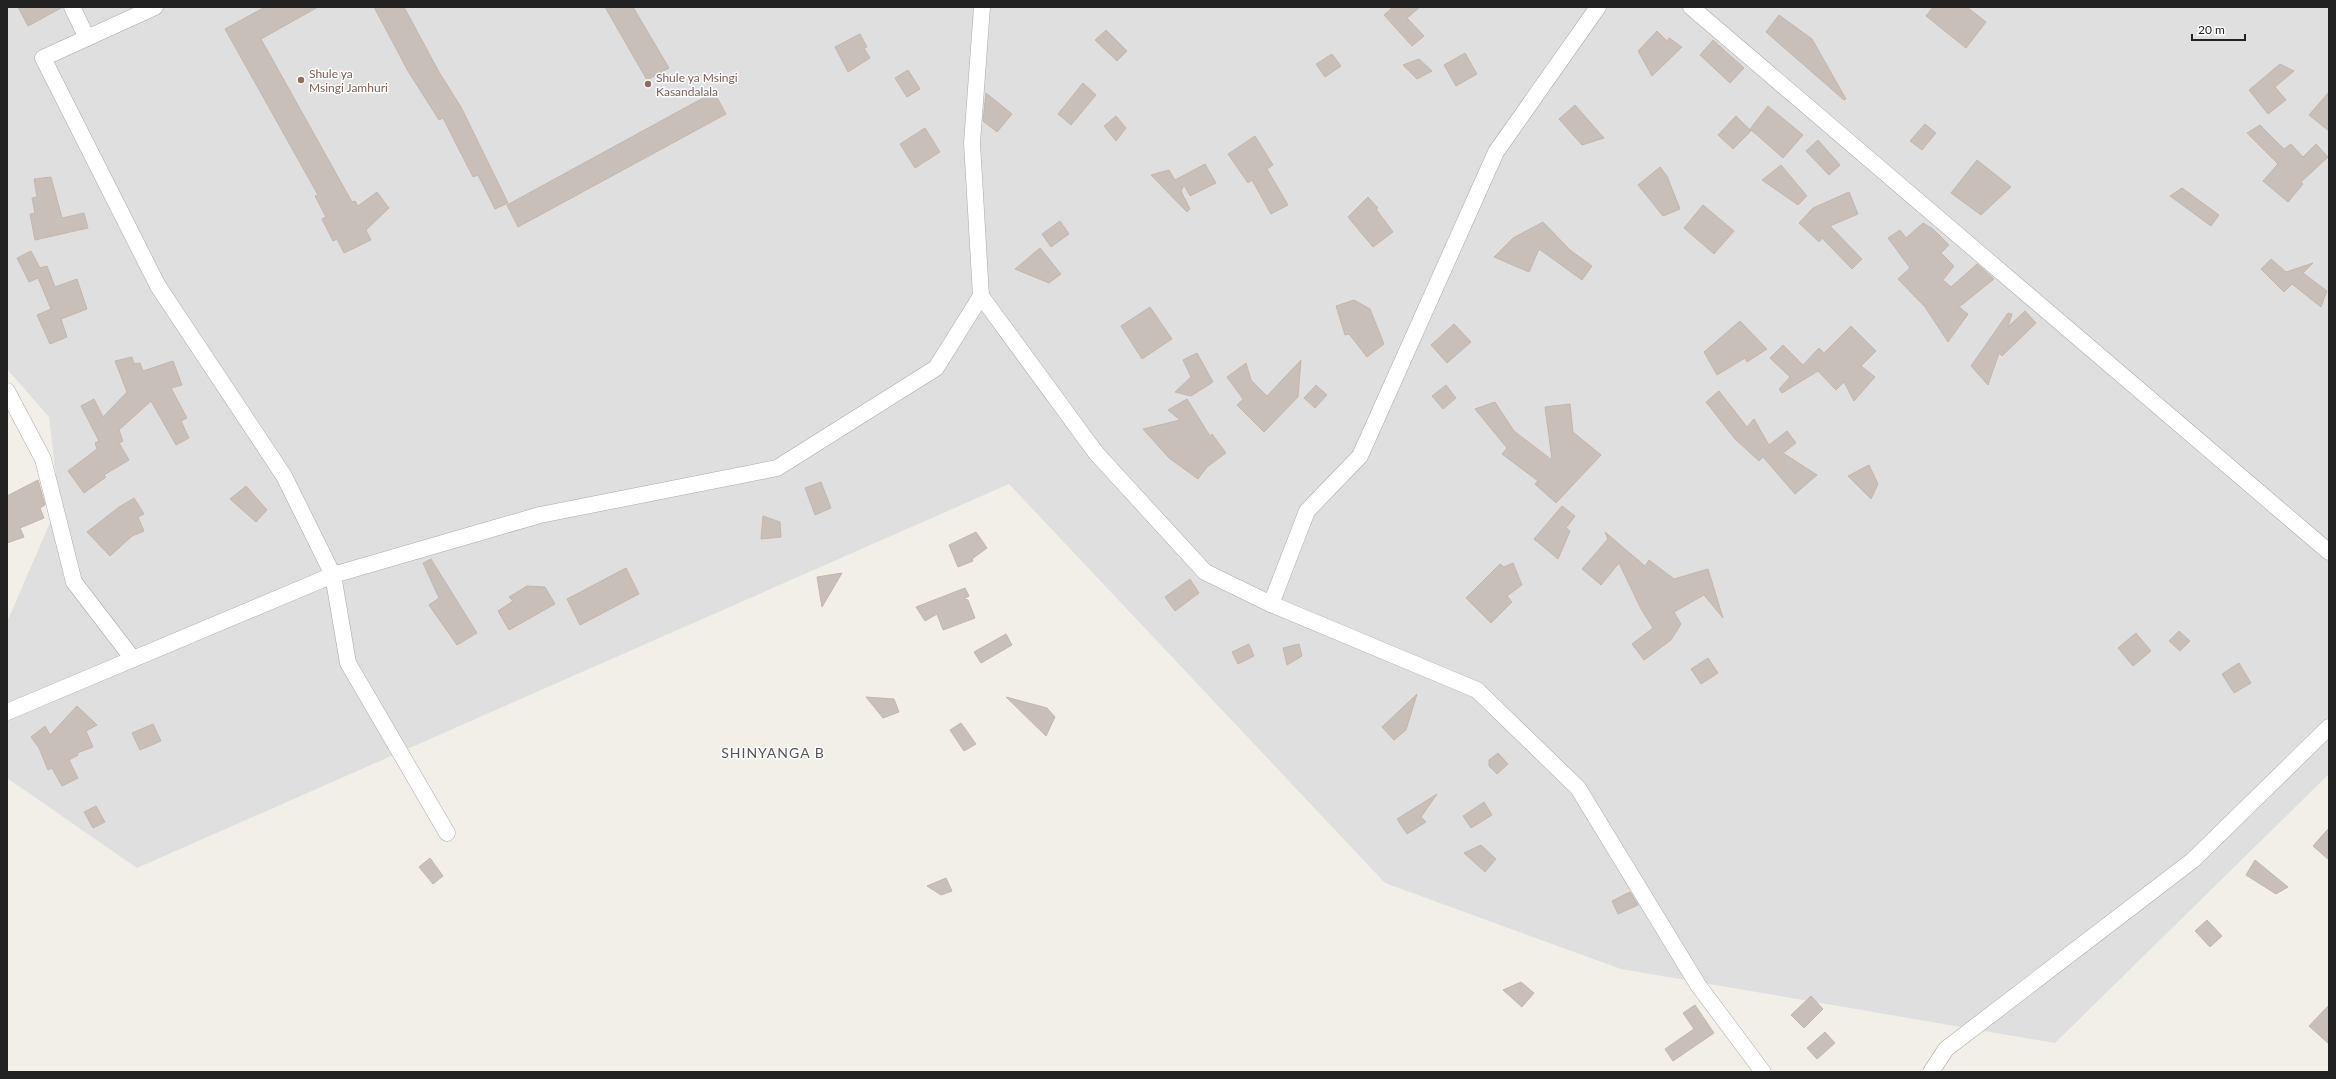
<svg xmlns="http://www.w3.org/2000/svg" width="2336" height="1079" viewBox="0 0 2336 1079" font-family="Lato,sans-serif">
<rect width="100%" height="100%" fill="#f2efe9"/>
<!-- residential -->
<polygon fill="#e0dfdf" points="7,7 2329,7 2329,774 2055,1043 1621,969 1385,883 1009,484 137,868 7,778 7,622 59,502 49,417 7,369"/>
<!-- building -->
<g fill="#c7bfb8" stroke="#c4b6ab">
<polygon points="18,7 63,7 28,26"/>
<polygon points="265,7 318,7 261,39 352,202 355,201 358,206 377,192 389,208 366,230 371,240 344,253 337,239 333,241 322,219 326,217 315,196 318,195 225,29"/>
<polygon points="374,7 404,7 439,72 461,107 508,203 495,209 478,175 473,177 443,118 439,120 408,71"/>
<polygon points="605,7 633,7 669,68 647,80"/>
<polygon points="1393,7 1420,7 1407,18 1424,36 1412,46 1384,15"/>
<polygon points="1933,7 1967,7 1986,22 1966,48 1926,16"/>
<polygon points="1779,15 1812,39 1846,99 1844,100 1766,32"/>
<polygon points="1106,30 1127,51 1117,61 1095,40"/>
<polygon points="1657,31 1667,41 1669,38 1682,47 1652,76 1638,51"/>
<polygon points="860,34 867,47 864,48 870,58 848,72 835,47"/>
<polygon points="1713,40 1744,68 1730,83 1700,55"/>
<polygon points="1465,53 1477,74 1456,86 1444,65"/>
<polygon points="1332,54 1341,66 1325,77 1316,64"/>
<polygon points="1419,59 1432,71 1417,79 1403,65"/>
<polygon points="2280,64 2294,71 2275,87 2286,100 2268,114 2249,90"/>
<polygon points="908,70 920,89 907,97 895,78"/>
<polygon points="1083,83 1096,95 1071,125 1058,114"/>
<polygon points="714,92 726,114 518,227 507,205"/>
<polygon points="2329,92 2329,131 2309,115"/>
<polygon points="986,93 1012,114 997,132 983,121"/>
<polygon points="1575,105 1604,138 1582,145 1559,119"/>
<polygon points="1768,106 1803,135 1783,158 1750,129"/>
<polygon points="1116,116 1126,128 1116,141 1104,126"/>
<polygon points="1736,116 1751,131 1733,149 1718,135"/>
<polygon points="1925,124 1936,133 1922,150 1910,141"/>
<polygon points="2260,125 2284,149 2291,144 2303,157 2316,144 2328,157 2301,182 2303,184 2288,202 2263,181 2278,164 2247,133"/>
<polygon points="925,128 940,152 915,168 900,144"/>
<polygon points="1255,136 1273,165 1267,169 1288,205 1271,214 1252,180 1248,183 1228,154"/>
<polygon points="1818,140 1840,165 1829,175 1806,151"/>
<polygon points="1977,160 2011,187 1981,215 1951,193"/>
<polygon points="1205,164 1216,183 1190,196 1184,185 1181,191 1190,209 1187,212 1151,175 1169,170 1175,180"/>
<polygon points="1781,165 1807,196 1798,205 1762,180"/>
<polygon points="1660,167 1667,176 1680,209 1663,216 1638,185"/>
<polygon points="51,177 62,218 84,213 88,228 35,240 30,214 35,213 32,198 37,197 34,179"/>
<polygon points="2182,188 2219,215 2211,226 2170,196"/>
<polygon points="1849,192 1858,214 1830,226 1862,259 1852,269 1822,238 1819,242 1799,223 1813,208"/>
<polygon points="1368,197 1378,208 1376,209 1393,232 1373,247 1348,217"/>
<polygon points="1703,205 1734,231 1714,254 1684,228"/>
<polygon points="1060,221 1069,234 1051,247 1042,234"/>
<polygon points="1543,222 1570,250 1592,266 1582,280 1539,249 1529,272 1494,257 1513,238"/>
<polygon points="1923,223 1933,229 1949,245 1941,253 1954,266 1943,280 1951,287 1977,264 1994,279 1959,307 1968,314 1948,342 1925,307 1898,279 1910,268 1888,238 1900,230 1906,238"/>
<polygon points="1040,248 1061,274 1049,283 1015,269"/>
<polygon points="31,251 40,268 47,266 55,287 77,279 87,309 61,319 67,337 50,344 37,315 51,309 38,278 29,282 17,258"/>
<polygon points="2271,259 2286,272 2313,263 2303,273 2327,291 2321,307 2292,284 2284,292 2261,269"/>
<polygon points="1354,300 1370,309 1384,344 1367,357 1349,334 1345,335 1336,306"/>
<polygon points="1150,307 1172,339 1142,359 1121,326"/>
<polygon points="2025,311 2036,323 2002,356 1999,353 1988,385 1971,366 2008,313 2012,314 2008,327"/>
<polygon points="1740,321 1767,349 1747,362 1745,358 1717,375 1704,352"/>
<polygon points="1454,324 1471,342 1447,363 1431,345"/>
<polygon points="1851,326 1876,351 1861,366 1875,377 1854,401 1844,382 1836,390 1818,371 1782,393 1779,389 1790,377 1770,358 1783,345 1803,365 1819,348 1824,353"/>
<polygon points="1197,353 1213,382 1191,396 1175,392 1191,377 1183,360"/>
<polygon points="132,357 134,364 140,363 143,371 173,361 182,385 171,388 187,418 181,421 189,438 176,445 151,401 119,430 123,441 119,443 129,460 104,475 106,477 84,493 68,471 97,449 95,443 99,441 81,406 94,399 103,417 127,392 115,361"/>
<polygon points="1301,360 1298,397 1264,432 1237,405 1243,399 1227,377 1246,363 1251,380 1267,396"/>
<polygon points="1316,385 1327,395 1315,408 1304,398"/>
<polygon points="1446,385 1456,398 1443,409 1432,396"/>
<polygon points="1719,391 1747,427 1754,419 1769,445 1787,431 1796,443 1783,453 1817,475 1795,494 1763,457 1759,461 1735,439 1706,402"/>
<polygon points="1187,399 1210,436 1212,434 1226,453 1207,467 1198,479 1169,458 1143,429 1180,420 1168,410"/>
<polygon points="1495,402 1514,431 1552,460 1545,407 1570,404 1573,432 1601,455 1556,503 1535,484 1538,481 1502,454 1507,448 1475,409"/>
<polygon points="1869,465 1878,484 1871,499 1848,476"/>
<polygon points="38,480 45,505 40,508 44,518 20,528 24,537 7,543 7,496"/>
<polygon points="821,482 831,508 815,515 805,488"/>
<polygon points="246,486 267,510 256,522 230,499"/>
<polygon points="134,498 144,514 138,517 144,531 132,536 110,556 87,532 119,507"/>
<polygon points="1562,506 1575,516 1566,528 1570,531 1558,559 1534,539"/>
<polygon points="763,516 780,522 781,537 761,539"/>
<polygon points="976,532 987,548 972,559 973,561 958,567 949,545"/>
<polygon points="1605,532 1645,566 1649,560 1674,579 1708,569 1723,618 1704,595 1674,612 1681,624 1671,640 1644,660 1632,644 1653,628 1641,609 1619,563 1601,585 1582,569 1608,539"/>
<polygon points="431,559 477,633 457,645 429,605 439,598 423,563"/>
<polygon points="1513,563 1522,585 1507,596 1512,602 1491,623 1466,598 1500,564 1504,567"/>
<polygon points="626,568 639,594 580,625 567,599"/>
<polygon points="842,573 822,607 817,577"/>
<polygon points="1190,579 1199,593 1175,611 1165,597"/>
<polygon points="527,586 545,587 555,604 509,630 498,611 513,601 509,597"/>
<polygon points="965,588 969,596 964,599 968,600 975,618 943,630 937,614 925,621 916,607"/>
<polygon points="2179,631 2190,641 2180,651 2169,641"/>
<polygon points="2136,633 2151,651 2133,666 2118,648"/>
<polygon points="1006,634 1012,645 981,663 974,652"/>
<polygon points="1249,644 1254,656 1238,664 1232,652"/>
<polygon points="1299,644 1302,656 1287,665 1283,648"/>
<polygon points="1708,658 1718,673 1701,684 1691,669"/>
<polygon points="2239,663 2251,683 2234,693 2222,674"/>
<polygon points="1417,694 1406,730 1394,740 1382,727"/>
<polygon points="866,697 894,699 899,712 883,718"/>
<polygon points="1006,697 1047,708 1055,717 1046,736"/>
<polygon points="77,706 97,725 86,731 93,747 77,753 78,755 69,760 78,778 62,786 52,768 48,770 39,748 31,737 45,726 50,735"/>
<polygon points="961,723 976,744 964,751 950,730"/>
<polygon points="153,724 161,741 140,750 132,733"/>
<polygon points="1498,753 1508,764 1497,774 1489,766 1489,760"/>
<polygon points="1437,794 1421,817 1426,822 1407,834 1397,819"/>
<polygon points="1484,802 1492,815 1471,828 1463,816"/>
<polygon points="96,806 105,822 93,828 84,812"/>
<polygon points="2329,828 2329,860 2313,846"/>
<polygon points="1481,845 1496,859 1485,872 1464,853"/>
<polygon points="430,858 443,876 433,884 419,867"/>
<polygon points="2255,860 2288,887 2276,894 2246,875"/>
<polygon points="946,878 952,891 941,895 927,886"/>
<polygon points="1630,892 1638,905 1618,914 1612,901"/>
<polygon points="2207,920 2222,936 2210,947 2195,931"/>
<polygon points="1521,982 1534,993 1522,1007 1503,990"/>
<polygon points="1811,996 1823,1009 1804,1028 1791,1015"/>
<polygon points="1695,1005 1714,1033 1673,1061 1665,1049 1694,1029 1683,1013"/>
<polygon points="2329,1005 2329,1044 2309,1026"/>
<polygon points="1825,1032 1835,1043 1817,1059 1807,1048"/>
</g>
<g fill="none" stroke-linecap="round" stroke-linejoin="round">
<!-- street casing -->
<g stroke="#a9a9a9" stroke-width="17">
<g id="street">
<polyline points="72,7 87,38"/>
<polyline points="155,7 43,58 158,286 284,476 333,575 348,663 447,833"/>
<polyline points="982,7 972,143 981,296 1096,453 1205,572 1271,604 1477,690 1578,788 1698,985 1763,1072"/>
<polyline points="1691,7 2329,552"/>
<polyline points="7,391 43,459 74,582 133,659"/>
<polyline points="1271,604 1307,511 1360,456 1496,152 1598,7"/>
<polyline points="7,712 333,575 540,515 777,468 936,368 981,296"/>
<polyline points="1931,1072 1946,1049 2193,860 2329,727"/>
</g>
</g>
<!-- street -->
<use href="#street" stroke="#fff" stroke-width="16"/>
</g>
<!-- markers -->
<g fill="#8d6e63" stroke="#fff" stroke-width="1.5">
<circle cx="301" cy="80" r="4"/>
<circle cx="648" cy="84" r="4"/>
</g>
<g text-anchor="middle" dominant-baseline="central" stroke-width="3" stroke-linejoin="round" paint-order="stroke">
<!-- education labels -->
<g font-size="12" fill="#785e54" stroke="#fff" text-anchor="start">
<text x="309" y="73">Shule ya<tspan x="309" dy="14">Msingi Jamhuri</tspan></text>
<text x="656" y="77">Shule ya Msingi<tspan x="656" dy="14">Kasandalala</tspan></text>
</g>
<!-- quarter labels -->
<g font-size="14" letter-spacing="1" fill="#555" stroke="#fff">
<text x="773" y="752">SHINYANGA B</text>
</g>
</g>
<!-- border -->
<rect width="2336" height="1079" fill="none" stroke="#222222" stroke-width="16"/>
<!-- scale -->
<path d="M2192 34v6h53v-6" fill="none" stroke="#222222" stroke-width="2"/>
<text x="2198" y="34" font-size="12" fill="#222222" stroke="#ffffff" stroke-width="3" paint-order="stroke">20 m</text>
</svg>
